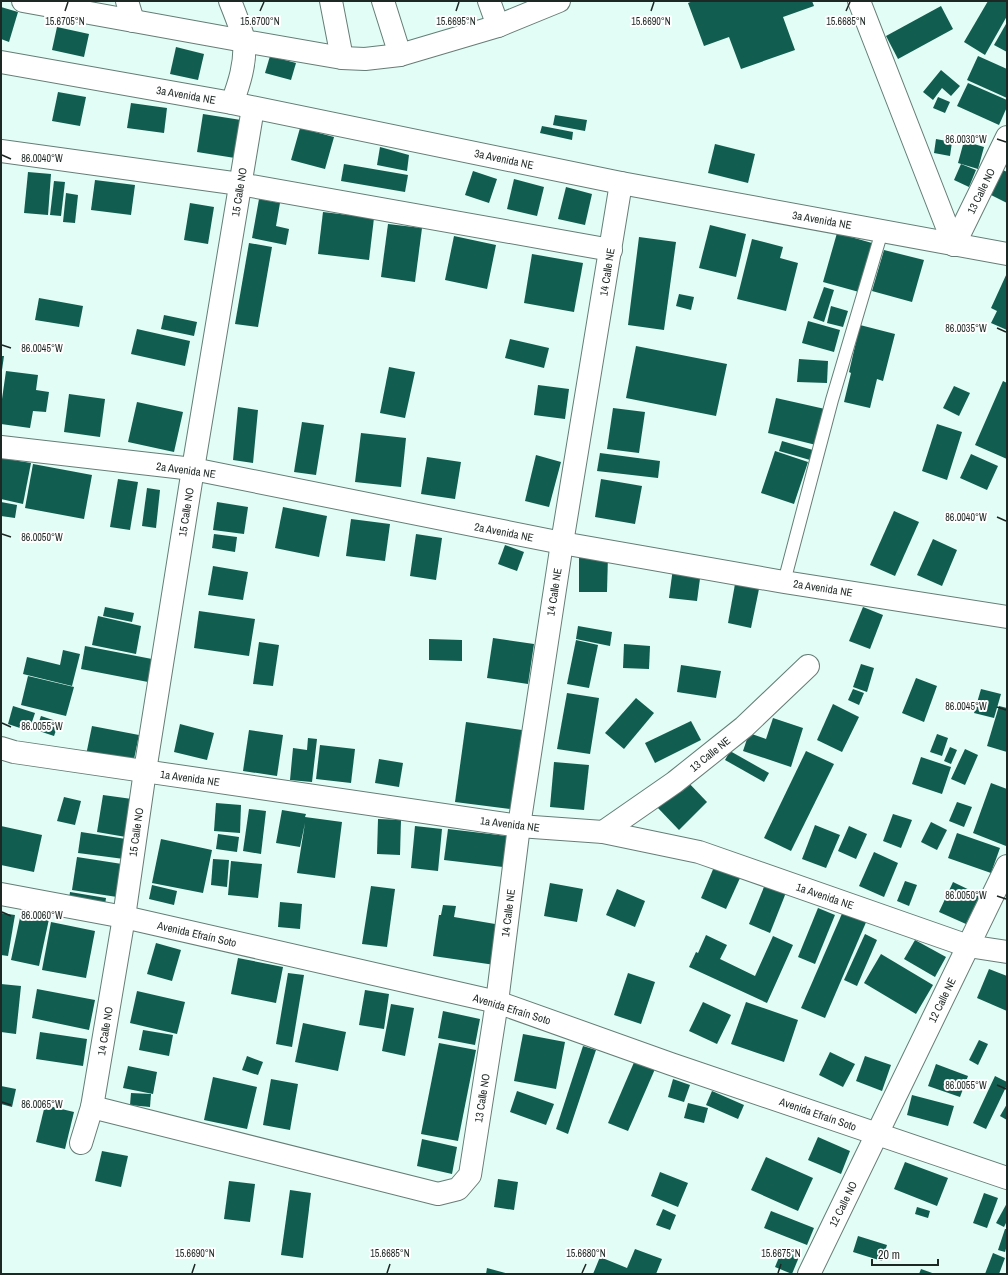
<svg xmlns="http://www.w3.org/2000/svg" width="1008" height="1275" viewBox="0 0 1008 1275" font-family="'Archivo Narrow',sans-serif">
<rect width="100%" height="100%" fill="#e2fdf6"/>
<!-- building -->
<g fill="#115d4f">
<polygon points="693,1 812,1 814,6 783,17 795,50 741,69 729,37 704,46 688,3"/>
<polygon points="988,1 1007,1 1007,16 985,55 964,42"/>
<polygon points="941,6 953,29 898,59 886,36"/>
<polygon points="1,7 18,12 9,42 1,39"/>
<polygon points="1006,24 1007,25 1007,52 994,45"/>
<polygon points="57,27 89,34 84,57 52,50"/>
<polygon points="176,47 204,54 198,80 170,74"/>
<polygon points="270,56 296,63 291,80 265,73"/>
<polygon points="978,56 1007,69 1007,98 967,80"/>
<polygon points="941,70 960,86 951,96 942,88 933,100 923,92"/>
<polygon points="968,83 1007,100 1007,107 999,125 957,106"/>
<polygon points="58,92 86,97 80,126 52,121"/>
<polygon points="938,97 950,102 945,113 933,108"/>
<polygon points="131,103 167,108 164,133 127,128"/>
<polygon points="203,114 241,120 235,158 197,152"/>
<polygon points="555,115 587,120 585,131 553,125"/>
<polygon points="542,126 573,132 572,140 540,133"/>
<polygon points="300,128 334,137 325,169 291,160"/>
<polygon points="936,139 952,142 950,156 934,153"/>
<polygon points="964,141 984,147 978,169 958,163"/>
<polygon points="715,144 755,154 748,183 708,173"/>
<polygon points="380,147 409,155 407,171 377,165"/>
<polygon points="344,164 408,175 405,192 341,181"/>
<polygon points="961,164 976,170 969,187 954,180"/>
<polygon points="1003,170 1007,172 1007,203 991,195"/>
<polygon points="473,171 497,179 489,203 465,195"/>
<polygon points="28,172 51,174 48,215 24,213"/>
<polygon points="514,179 544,187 537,216 507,209"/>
<polygon points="95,180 135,185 131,215 91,210"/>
<polygon points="54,181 65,182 61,216 50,215"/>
<polygon points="566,187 592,194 585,225 558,219"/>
<polygon points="66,193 78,195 75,223 63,222"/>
<polygon points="259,199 280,203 276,226 289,229 286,245 252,238"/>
<polygon points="190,203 214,207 208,244 184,240"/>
<polygon points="323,212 374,218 369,260 318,254"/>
<polygon points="388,224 422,228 415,282 381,277"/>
<polygon points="710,225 746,234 736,277 699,268"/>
<polygon points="837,233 872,243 859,292 823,282"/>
<polygon points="454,236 496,245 487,289 445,280"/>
<polygon points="639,237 676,242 664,330 628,325"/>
<polygon points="752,239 783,247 780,258 798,263 786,311 737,299"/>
<polygon points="249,243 272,247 258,327 235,324"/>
<polygon points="884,250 924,260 912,302 872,291"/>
<polygon points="532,254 583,263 574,312 524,303"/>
<polygon points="1007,273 1007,330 991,323 997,311 991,308"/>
<polygon points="824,287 834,290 824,322 813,318"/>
<polygon points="679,294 694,297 691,310 676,306"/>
<polygon points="39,298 83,306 79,327 35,320"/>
<polygon points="831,306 848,311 843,327 827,323"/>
<polygon points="164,315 197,322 194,336 161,329"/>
<polygon points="808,321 840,330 834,352 802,343"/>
<polygon points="860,325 895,334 883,381 877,379 870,408 844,402 851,373 849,372"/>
<polygon points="137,329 190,341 185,366 131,354"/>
<polygon points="510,339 549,348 544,368 505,358"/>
<polygon points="636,346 727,364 716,416 626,398"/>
<polygon points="1,356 4,356 2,370 1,370"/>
<polygon points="799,359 828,361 827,383 797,382"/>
<polygon points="389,367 415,372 405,418 380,413"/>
<polygon points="6,371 38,375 36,390 49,392 46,412 33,411 30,428 1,424 1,406"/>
<polygon points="1003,381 1007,383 1007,459 975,445"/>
<polygon points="538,385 569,389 565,419 534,415"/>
<polygon points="954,386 970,393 959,416 943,408"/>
<polygon points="69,394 105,399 100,437 64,432"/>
<polygon points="776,398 825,409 816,445 768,433"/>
<polygon points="137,402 183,412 174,452 128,442"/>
<polygon points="238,407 258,410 253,463 233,460"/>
<polygon points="613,408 645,412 639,453 607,449"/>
<polygon points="302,422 324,425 316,475 294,472"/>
<polygon points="937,424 962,432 947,480 922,471"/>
<polygon points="361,433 406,438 401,487 355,482"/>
<polygon points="782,441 813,450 810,460 779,451"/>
<polygon points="775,451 808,462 794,504 761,493"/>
<polygon points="600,453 660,461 658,478 597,471"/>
<polygon points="971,454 998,466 987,490 960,478"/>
<polygon points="536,455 561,462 549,507 525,501"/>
<polygon points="427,457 461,462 455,499 421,494"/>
<polygon points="1,458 31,463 23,504 1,499"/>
<polygon points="33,464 92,475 84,519 25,508"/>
<polygon points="118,479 138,482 130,530 110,527"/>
<polygon points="601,479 642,486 635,524 595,517"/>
<polygon points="147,488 160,490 156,528 142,526"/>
<polygon points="1,502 17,505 15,518 1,516"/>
<polygon points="217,502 248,507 244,534 213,530"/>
<polygon points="283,507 327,516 319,557 275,548"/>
<polygon points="894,511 919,522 895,576 870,565"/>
<polygon points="351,519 390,524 385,561 346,556"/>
<polygon points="214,534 237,537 235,552 212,548"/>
<polygon points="416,534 442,538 436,580 410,576"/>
<polygon points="933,539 957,550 942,586 917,575"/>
<polygon points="505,545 524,552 517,571 498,564"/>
<polygon points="579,555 608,555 607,592 579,592"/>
<polygon points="213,566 248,572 243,600 208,595"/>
<polygon points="673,568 701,571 697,601 669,598"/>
<polygon points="735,584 759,589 751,628 728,623"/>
<polygon points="105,607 134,613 132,622 103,616"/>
<polygon points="863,607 883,615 870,649 849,641"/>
<polygon points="199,611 255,619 249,656 194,648"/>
<polygon points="98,616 141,626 136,654 92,645"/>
<polygon points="578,626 612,632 610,646 576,639"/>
<polygon points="493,638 534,644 528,684 487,678"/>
<polygon points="429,639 462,640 462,661 429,660"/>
<polygon points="576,640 598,645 589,688 567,684"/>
<polygon points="259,642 279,645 273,686 253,684"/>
<polygon points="624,644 650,646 649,669 623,668"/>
<polygon points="85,646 152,659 148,682 81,669"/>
<polygon points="63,650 80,654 72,686 23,674 27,657 60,665"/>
<polygon points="861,664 874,668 867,692 853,687"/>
<polygon points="681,665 721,671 716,698 677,692"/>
<polygon points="28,676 74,687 66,716 21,705"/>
<polygon points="916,678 937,686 924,722 902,713"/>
<polygon points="853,689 864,693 859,705 848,700"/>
<polygon points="981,689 1001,694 994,718 974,713"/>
<polygon points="567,693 599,698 590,754 557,749"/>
<polygon points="636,698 654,713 624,749 605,733"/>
<polygon points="833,704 859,717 842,752 817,740"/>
<polygon points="13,706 35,713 29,731 8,724"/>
<polygon points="999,706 1007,708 1007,752 987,746"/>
<polygon points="41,716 59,722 54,736 36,730"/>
<polygon points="773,718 803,728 791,767 743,751 749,733 766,739"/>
<polygon points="691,721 701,740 655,763 645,743"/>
<polygon points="466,722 522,730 511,809 455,802"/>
<polygon points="180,724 214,733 207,760 174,752"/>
<polygon points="92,726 139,735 132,769 85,760"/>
<polygon points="249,730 283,735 277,776 243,771"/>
<polygon points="937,734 948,738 942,756 930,752"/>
<polygon points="308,738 317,739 312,782 290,780 293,748 307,750"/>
<polygon points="320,745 355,749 351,783 316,779"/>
<polygon points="950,747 957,750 951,764 944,761"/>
<polygon points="965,749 978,755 965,785 951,779"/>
<polygon points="730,751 769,773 764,782 725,760"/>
<polygon points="806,751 834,764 791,851 764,838"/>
<polygon points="921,757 951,767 942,794 912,784"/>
<polygon points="379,759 403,763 399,787 375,783"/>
<polygon points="554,762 589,765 584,810 550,807"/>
<polygon points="685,779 707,802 679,830 657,807"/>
<polygon points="991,783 1007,789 1006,846 973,833"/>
<polygon points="103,795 132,799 126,837 97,832"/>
<polygon points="64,797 81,801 75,825 57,821"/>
<polygon points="957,802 972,807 964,827 949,821"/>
<polygon points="216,803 241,805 240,833 214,831"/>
<polygon points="249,809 266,811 261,854 243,851"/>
<polygon points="282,810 306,814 305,817 342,822 335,878 297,873 305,823 300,847 276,843"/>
<polygon points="893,814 912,820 901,848 883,841"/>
<polygon points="378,819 401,820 400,855 377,854"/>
<polygon points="931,822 947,830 937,850 921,842"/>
<polygon points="815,825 840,835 826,868 802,859"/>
<polygon points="1,826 42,835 34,872 1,865"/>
<polygon points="415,826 442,829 438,871 411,868"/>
<polygon points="849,826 867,834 856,859 838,851"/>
<polygon points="448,829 507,836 503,867 444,860"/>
<polygon points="81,832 126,839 124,859 78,853"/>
<polygon points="957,833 1000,848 991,873 948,858"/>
<polygon points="218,834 239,837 237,852 216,849"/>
<polygon points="161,839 212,850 203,893 152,883"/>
<polygon points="874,852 898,863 884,897 859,886"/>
<polygon points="77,857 122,864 117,897 72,890"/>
<polygon points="213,859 229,860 227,887 211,885"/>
<polygon points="231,861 262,864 258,898 228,895"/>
<polygon points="714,867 740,878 726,909 701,898"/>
<polygon points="768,877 789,885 770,933 749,924"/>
<polygon points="905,881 917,885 909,906 897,901"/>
<polygon points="953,882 980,895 966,924 939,912"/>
<polygon points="550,883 583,889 577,922 544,916"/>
<polygon points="152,885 177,891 174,905 149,899"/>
<polygon points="371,886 395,889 387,947 362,944"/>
<polygon points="617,889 645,901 635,927 606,915"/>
<polygon points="70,892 106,898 104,912 68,906"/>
<polygon points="280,902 302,904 300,929 278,927"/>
<polygon points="443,905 456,906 454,917 501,925 495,965 433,956 439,915 441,915"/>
<polygon points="818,908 835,915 815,964 798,957"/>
<polygon points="844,909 867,920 825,1018 801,1008"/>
<polygon points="1,913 15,915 8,956 1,955"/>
<polygon points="21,913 49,919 39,966 11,960"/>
<polygon points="51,922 95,931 86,978 42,970"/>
<polygon points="865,934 877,940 857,986 844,980"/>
<polygon points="706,935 727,945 720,959 755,976 773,936 793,945 767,1003 689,967 696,952 698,953"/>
<polygon points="915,940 946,957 935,977 904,959"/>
<polygon points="156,943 181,950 172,981 147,974"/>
<polygon points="881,954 933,985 916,1014 864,983"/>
<polygon points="238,958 283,967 276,1003 231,994"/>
<polygon points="989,969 1007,976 1007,1011 977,998"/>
<polygon points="288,973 304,975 292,1047 276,1044"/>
<polygon points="628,973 655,982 641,1024 614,1015"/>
<polygon points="1,984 21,986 16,1034 1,1032"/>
<polygon points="37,989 95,1000 89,1030 32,1018"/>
<polygon points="365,990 389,994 384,1029 359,1025"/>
<polygon points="137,991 185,1002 177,1034 130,1023"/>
<polygon points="703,1002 731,1015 717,1044 689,1031"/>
<polygon points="746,1002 798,1020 784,1062 731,1044"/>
<polygon points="391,1004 414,1008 405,1056 382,1051"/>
<polygon points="443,1011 480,1019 475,1045 438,1038"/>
<polygon points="303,1023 346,1032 338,1071 295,1062"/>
<polygon points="143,1030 173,1035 169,1056 139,1050"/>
<polygon points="40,1032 87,1039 83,1066 36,1059"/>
<polygon points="523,1034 565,1042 556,1089 514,1081"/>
<polygon points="979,1040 988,1044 978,1065 969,1060"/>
<polygon points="439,1043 476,1050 458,1141 421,1134"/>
<polygon points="583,1046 596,1050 568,1134 556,1129"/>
<polygon points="830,1052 855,1064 843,1087 819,1075"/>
<polygon points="247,1056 263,1062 258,1075 242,1070"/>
<polygon points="865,1056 891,1065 882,1091 856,1081"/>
<polygon points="635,1060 655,1069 628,1131 608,1123"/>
<polygon points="936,1064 968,1076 960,1097 928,1086"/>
<polygon points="128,1066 157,1072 153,1094 123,1088"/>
<polygon points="995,1076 1007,1082 1007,1085 986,1129 973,1123"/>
<polygon points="213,1077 257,1087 247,1129 204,1120"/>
<polygon points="271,1079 298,1084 290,1130 263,1125"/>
<polygon points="673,1079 690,1085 684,1102 668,1097"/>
<polygon points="1,1086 16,1089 12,1107 1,1104"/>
<polygon points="517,1091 554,1104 546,1125 510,1112"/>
<polygon points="712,1091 744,1105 738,1119 706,1105"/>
<polygon points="131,1093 151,1094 150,1107 130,1105"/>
<polygon points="912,1095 954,1106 948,1126 907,1115"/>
<polygon points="688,1103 708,1108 704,1123 684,1118"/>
<polygon points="1007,1104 1007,1120 1000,1116"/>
<polygon points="45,1105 74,1112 65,1149 36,1142"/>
<polygon points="818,1137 850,1151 841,1174 808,1160"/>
<polygon points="422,1139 457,1147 452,1174 417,1166"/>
<polygon points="102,1151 128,1156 121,1187 95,1181"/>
<polygon points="766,1157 813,1178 798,1211 751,1190"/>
<polygon points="905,1162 948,1178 937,1206 894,1189"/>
<polygon points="660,1172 688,1183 678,1207 651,1196"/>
<polygon points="498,1179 518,1182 514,1210 494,1207"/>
<polygon points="229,1181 255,1184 250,1222 224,1219"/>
<polygon points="290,1190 311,1193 303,1258 281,1255"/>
<polygon points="984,1193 998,1198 987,1228 973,1223"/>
<polygon points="1007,1203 1007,1221 1004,1227 996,1223"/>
<polygon points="917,1207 930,1211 928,1218 915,1214"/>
<polygon points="663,1209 676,1215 670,1230 656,1225"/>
<polygon points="771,1211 814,1228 807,1245 764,1228"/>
<polygon points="1005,1229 1007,1229 1007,1245 1005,1252 998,1250"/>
<polygon points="858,1236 887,1245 882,1261 853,1252"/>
<polygon points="635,1249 662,1259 656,1274 593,1274 600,1257 627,1268"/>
<polygon points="782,1250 799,1257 792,1274 775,1267"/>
<polygon points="993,1253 1005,1258 999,1274 985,1274"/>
<polygon points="487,1268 509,1274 486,1274"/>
<polygon points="921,1269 935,1274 919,1274"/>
</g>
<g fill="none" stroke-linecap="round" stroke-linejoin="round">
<!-- lane casing -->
<g stroke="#657d76" stroke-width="14">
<polyline id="lane" points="784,582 832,400 882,231"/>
</g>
<!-- street casing -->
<g stroke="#657d76" stroke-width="24">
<g id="street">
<polyline points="23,1 244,41 342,58 365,59 400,55 498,26 559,1"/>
<polyline points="127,1 133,21"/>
<path d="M230,1C234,11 243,33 244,42C246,63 239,84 232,103"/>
<polyline points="331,1 342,58"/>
<polyline points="383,1 400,55"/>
<polyline points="489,1 498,26"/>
<polyline points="859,1 954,245"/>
<polyline points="1,62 232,103 621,183 1007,254"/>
<polyline points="1,151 240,184 611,250"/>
<polyline points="954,245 1007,137"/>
<polyline points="1,447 193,469 562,543 784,582 1007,617"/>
<polyline points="1,748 14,752 519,826 603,832 699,852 968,946 1007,952"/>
<polyline points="603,832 675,782 744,727 808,666"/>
<polyline points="1,894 124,917 497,1002 671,1064 1007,1178"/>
<polyline points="92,1107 438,1194 458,1189 470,1175 497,1002 519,826 562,543 621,183"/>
<polyline points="81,1143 92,1107 124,917 145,771 193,469 253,108"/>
<polyline points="809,1274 1007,866"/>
</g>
</g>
<!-- lane -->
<use href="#lane" stroke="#fff" stroke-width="12"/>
<!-- street -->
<use href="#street" stroke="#fff" stroke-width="22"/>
</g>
<!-- ticks -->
<path fill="none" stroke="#1d2724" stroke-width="1.5" d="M65,11L68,2M260,11L264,2M456,11L459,2M651,11L654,2M846,11L850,2M997,139L1006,142M2,155L11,159M997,328L1006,332M2,345L11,348M997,517L1006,521M2,534L11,537M997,707L1006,710M2,723L11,727M997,896L1006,899M2,912L11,916M997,1085L1006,1089M2,1102L11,1105M192,1273L195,1264M387,1273L390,1264M582,1273L586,1264M778,1273L781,1264"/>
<g text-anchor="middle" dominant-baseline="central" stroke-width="4" stroke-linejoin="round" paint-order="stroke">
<!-- street labels -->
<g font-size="11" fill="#1d2724" stroke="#fff">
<text transform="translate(186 95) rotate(10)">3a Avenida NE</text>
<text transform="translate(504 159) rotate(12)">3a Avenida NE</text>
<text transform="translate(981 191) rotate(-64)">13 Calle NO</text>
<text transform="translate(239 192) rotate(-81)">15 Calle NO</text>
<text transform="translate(822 220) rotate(10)">3a Avenida NE</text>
<text transform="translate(607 272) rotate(-81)">14 Calle NE</text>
<text transform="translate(186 470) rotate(8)">2a Avenida NE</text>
<text transform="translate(186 512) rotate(-81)">15 Calle NO</text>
<text transform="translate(504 532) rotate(11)">2a Avenida NE</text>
<text transform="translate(823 588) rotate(9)">2a Avenida NE</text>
<text transform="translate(554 592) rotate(-81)">14 Calle NE</text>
<text transform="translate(710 754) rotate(-39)">13 Calle NE</text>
<text transform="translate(190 778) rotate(8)">1a Avenida NE</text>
<text transform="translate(510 824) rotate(7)">1a Avenida NE</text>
<text transform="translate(136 832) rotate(-82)">15 Calle NO</text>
<text transform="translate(825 896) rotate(19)">1a Avenida NE</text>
<text transform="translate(508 913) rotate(-83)">14 Calle NE</text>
<text transform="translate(197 934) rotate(13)">Avenida Efraín Soto</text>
<text transform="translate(942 1000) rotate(-64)">12 Calle NE</text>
<text transform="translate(512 1009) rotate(17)">Avenida Efraín Soto</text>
<text transform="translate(105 1031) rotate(-81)">14 Calle NO</text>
<text transform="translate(482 1098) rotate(-81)">13 Calle NO</text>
<text transform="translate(818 1114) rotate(19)">Avenida Efraín Soto</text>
<text transform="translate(843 1204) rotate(-64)">12 Calle NO</text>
</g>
</g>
<g font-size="10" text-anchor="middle" fill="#1d2724" stroke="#fff" stroke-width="4" stroke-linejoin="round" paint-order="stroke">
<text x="65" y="25">15.6705°N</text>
<text x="260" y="25">15.6700°N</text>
<text x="456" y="25">15.6695°N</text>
<text x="651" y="25">15.6690°N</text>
<text x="846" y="25">15.6685°N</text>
<text x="966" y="143">86.0030°W</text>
<text x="42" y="162">86.0040°W</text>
<text x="966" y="332">86.0035°W</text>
<text x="42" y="352">86.0045°W</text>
<text x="966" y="521">86.0040°W</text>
<text x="42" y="541">86.0050°W</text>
<text x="966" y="710">86.0045°W</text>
<text x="42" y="730">86.0055°W</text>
<text x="966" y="899">86.0050°W</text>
<text x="42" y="919">86.0060°W</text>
<text x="966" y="1089">86.0055°W</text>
<text x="42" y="1108">86.0065°W</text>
<text x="195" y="1257">15.6690°N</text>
<text x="390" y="1257">15.6685°N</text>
<text x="586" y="1257">15.6680°N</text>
<text x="781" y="1257">15.6675°N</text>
</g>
<!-- border -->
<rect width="1008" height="1275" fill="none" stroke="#1d2724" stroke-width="4"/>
<!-- scale -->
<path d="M872 1259v6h66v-6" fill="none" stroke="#1d2724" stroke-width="2"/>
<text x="878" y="1259" font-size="12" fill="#1d2724" stroke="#ffffff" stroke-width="3" paint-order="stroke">20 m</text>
</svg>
